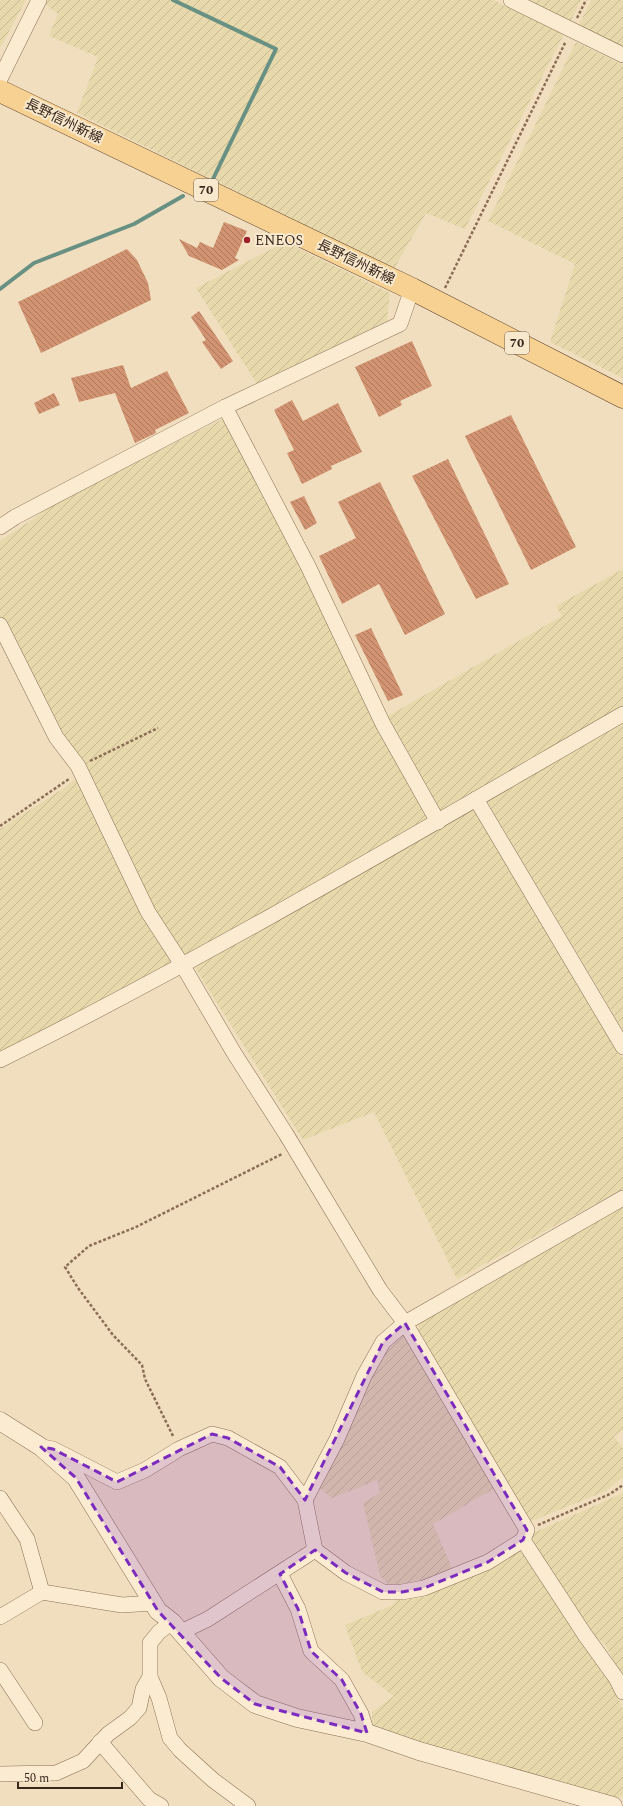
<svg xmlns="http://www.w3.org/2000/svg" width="623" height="1806" viewBox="0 0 623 1806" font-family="Spectral,'Noto Sans JP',serif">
<defs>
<pattern id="farmland-furrows" width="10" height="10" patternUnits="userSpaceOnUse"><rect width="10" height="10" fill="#e7d9ab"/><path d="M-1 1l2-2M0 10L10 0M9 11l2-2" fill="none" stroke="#c7ba93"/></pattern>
<pattern id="building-back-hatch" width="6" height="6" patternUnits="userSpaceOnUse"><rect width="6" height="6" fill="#d19371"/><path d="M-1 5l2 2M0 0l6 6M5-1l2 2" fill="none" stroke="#ab785c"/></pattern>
</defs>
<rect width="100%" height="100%" fill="#f1debe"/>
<!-- farmland -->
<g fill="url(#farmland-furrows)">
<polygon points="0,0 26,0 0,48"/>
<polygon points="46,0 493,0 564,34 465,229 426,213 394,269 77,113 98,57 49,36 58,14 44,3"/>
<polygon points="522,0 581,0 570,23"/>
<polygon points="591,0 623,0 623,51 577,29"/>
<polygon points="576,42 623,65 623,378 550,342 575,264 488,221"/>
<polygon points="285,242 390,293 387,321 257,384 196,288"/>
<polygon points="225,418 433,820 185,958 158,921 0,623 0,541 69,495"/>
<polygon points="623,569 623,706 442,813 388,716 562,616 556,606"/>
<polygon points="623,718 623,1030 488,803 491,796"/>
<polygon points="78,777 174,963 0,1058 0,829 64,788"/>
<polygon points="473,808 623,1059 623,1189 457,1279 374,1112 303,1140 194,966"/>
<polygon points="623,1205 623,1430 614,1436 623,1449 623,1477 606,1491 529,1522 418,1329 420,1319"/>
<polygon points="405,1332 497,1487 433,1524 453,1570 414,1586 391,1587 380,1576 363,1503 380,1493 377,1480 332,1498 318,1487 386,1346"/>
<polygon points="623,1493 623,1680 605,1644 590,1633 532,1542 533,1533"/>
<polygon points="521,1549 608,1671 623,1710 623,1795 616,1800 372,1728 372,1712 394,1696 362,1672 345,1625 393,1605 398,1598"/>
</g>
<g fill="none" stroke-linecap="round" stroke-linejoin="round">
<!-- stream -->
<g stroke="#689083" stroke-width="4">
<polyline points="173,0 276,49 213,179"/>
<polyline points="0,289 34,263 134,224 183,196"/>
</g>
</g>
<!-- building -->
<g fill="url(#building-back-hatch)">
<polygon points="224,222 247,231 235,258 239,260 222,270 189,256 179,239 197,248 200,242 213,248"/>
<polygon points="127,249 137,260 148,283 151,300 41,353 18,302"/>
<polygon points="199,311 233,361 221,369 202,342 206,340 191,317"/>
<polygon points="412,341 432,386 400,401 402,405 379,417 355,367"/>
<polygon points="123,365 131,388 167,371 189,413 155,430 156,433 135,443 115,393 79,402 71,378"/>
<polygon points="54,393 60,405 39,414 34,403"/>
<polygon points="292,400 303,421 338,403 362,452 331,466 332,469 302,484 287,453 294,450 274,410"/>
<polygon points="511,415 576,547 531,570 465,436"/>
<polygon points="448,459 509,584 476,599 412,476"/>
<polygon points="380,482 445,614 405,635 379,584 342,604 319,556 356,538 338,502"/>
<polygon points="304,496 317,523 305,530 290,502"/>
<polygon points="371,628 403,695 388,701 355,635"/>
</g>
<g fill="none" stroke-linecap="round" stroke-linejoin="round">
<!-- minor casing -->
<g stroke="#8a6e55" stroke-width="16">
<g id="minor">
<polyline points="511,0 623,55"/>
<polyline points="0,79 39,0"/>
<polyline points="225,407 308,566 383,724 438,822"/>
<polyline points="0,527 15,517 225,407 400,324 412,289"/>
<polyline points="0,625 56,737 78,766 148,912 183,966 234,1053 286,1134 380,1290 405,1323 527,1530 523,1540 585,1635 616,1678 623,1692"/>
<polyline points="476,799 623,1047"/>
<path d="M0,1060C213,954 417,833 623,714"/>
<polyline points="42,1447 53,1449 117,1482 145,1470 179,1449 212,1434 228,1438 280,1467 305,1500 315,1550"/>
<polyline points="0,1498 27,1539 42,1592 0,1617"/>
<polyline points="305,1500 337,1439 364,1376 383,1342 405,1323 623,1198"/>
<polyline points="280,1574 298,1609 311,1651 342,1680 361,1714 367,1733"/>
<polyline points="42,1592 122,1605 154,1603"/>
<polyline points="181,1632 208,1619 315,1550 346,1573 383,1592 402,1592 424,1588 488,1562 523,1540"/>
<polyline points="0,1670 35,1723"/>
<polyline points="150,1677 159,1698 170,1738 180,1750 213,1780 248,1806"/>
<polyline points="100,1742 149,1799 161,1806"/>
<polyline points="0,1774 56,1773 83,1761 108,1734 130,1718 139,1708 143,1689 150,1677 150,1643 159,1632 172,1622"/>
</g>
</g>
<!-- tertiary casing -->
<g stroke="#8a6e55" stroke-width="19">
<polyline id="tertiary" points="0,1421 41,1447 76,1478 158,1611 172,1622 221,1678 255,1704 297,1718 367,1733 419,1751 613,1806"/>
</g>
<!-- primary casing -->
<g stroke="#573c2a" stroke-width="23">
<polyline id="primary" points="0,91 412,289 623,397"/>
</g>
<!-- path -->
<g stroke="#8a6e55" stroke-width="2.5" stroke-dasharray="3 2" stroke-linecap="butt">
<polyline points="577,18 586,0"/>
<polyline points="445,288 566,41"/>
<polyline points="90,761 158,728"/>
<polyline points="0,826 69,779"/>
<polyline points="173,1436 145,1379 142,1365 113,1335 78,1288 65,1267 89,1246 136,1227 282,1154"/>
<polyline points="538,1525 610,1494 623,1485"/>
</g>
<!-- minor -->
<use href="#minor" stroke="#fbecd1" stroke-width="15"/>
<!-- tertiary -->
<use href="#tertiary" stroke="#fbecd1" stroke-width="18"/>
<!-- primary -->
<use href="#primary" stroke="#f7d192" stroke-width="22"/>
</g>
<!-- marked area -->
<path fill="#7b2cbf" fill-opacity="0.2" stroke="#7b2cbf" stroke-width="3" stroke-dasharray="8 5" stroke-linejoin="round" d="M405,1323L527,1530L523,1540L488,1562L424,1588L402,1592H383L346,1573L315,1550L280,1574L298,1609L311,1651L342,1680L361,1714L367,1733L255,1704L221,1678L158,1611L76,1478L41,1447L53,1449L117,1482L212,1434L228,1438L280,1467L305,1500L383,1342Z"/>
<!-- markers -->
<circle fill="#9d212a" stroke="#f8e9ce" stroke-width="1.5" cx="247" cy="240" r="4"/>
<g text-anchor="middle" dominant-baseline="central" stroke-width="4" stroke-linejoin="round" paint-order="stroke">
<!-- shield labels -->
<g fill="#f8e9ce" stroke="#726151" stroke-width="1">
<rect x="194" y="179" width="24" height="22" rx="3"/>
<rect x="505" y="332" width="24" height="22" rx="3"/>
</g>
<g font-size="13" font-weight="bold" fill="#38271b">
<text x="206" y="190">70</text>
<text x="517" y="343">70</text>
</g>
<!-- street labels -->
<g font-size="14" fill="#38271b" stroke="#f8e9ce">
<text transform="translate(64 121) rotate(26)">長野信州新線</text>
<text transform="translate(356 262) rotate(26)">長野信州新線</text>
</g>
<!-- poi labels -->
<g font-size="14" fill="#38271b" stroke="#f8e9ce" text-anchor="start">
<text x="255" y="240">ENEOS</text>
</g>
</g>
<!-- scale -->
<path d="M18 1782v6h104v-6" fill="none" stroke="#38271b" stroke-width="2"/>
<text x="24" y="1782" font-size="12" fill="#38271b" stroke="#f8e9ce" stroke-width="3" paint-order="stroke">50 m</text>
</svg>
